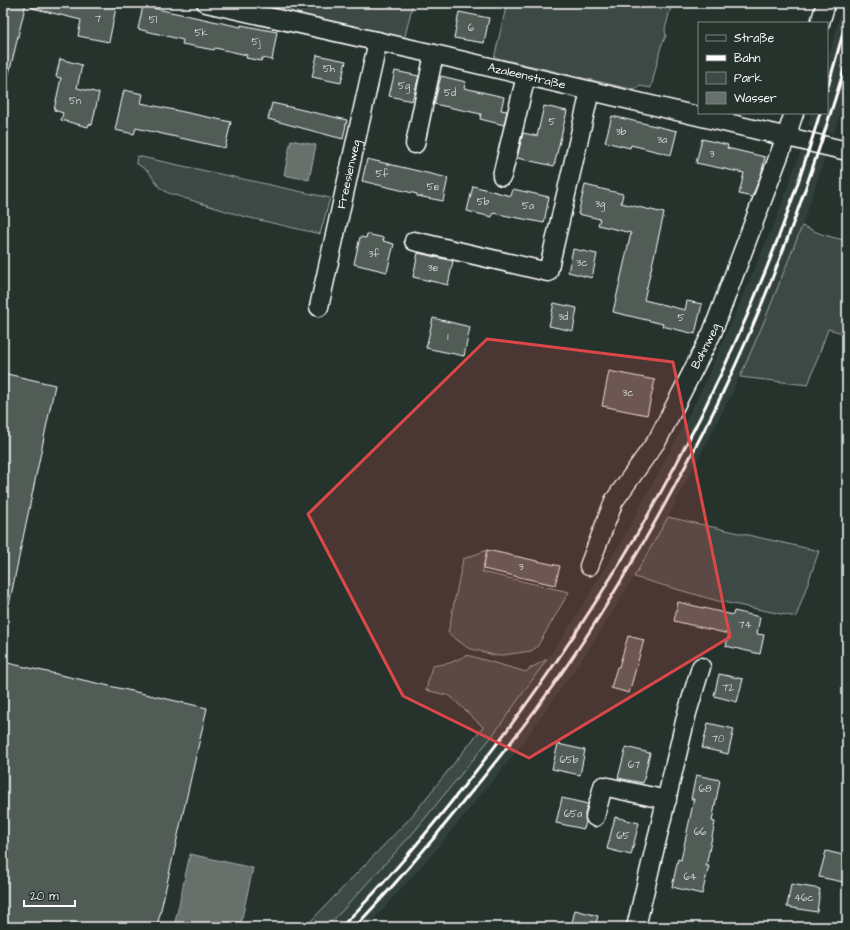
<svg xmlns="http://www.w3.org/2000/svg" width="850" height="930" viewBox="0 0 850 930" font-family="'Architects Daughter',sans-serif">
<rect width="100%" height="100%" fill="#26332d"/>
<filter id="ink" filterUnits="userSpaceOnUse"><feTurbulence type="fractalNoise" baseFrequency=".025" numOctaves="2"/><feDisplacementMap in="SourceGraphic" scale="8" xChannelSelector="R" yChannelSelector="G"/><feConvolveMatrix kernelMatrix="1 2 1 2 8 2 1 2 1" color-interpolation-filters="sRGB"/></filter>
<g filter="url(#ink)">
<!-- built -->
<g fill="#333f3a">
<polygon points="843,3 847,3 847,91 834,133 808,125 811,113 827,113 827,64"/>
<polygon points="801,150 825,157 802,226 765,320 731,395 668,517 634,577 590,648 516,752 435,851 367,927 326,927 342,911 413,833 493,735 566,632 620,544 665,461 705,383 776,219"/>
</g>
<!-- green -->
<g fill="#3e4944" stroke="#9ea4a2">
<polygon points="267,3 413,3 404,40 266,8"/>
<polygon points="507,3 672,3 665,29 666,36 661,46 651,88 640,86 635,90 497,58 494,59"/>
<polygon points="137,156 330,198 320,234 242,216 168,193 159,187 149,172 136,163"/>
<polygon points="802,226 824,235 847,241 847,334 828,329 808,385 740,377 766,317"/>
<polygon points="668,517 819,551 796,617 718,601 634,577"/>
<polygon points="487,550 482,572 569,592 537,647 531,651 497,656 468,648 448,633 463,559"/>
<polygon points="467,655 526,672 529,669 547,659 493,735 413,833 342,911 326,927 305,927 411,817 483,727 450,696 426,690 432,666 450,663"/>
</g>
<!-- water -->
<g fill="#67706c" stroke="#a4a9a7">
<polygon points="291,140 316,145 309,180 284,175"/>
<polygon points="190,854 253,868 240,927 174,927"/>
</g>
<!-- building -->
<g fill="#515c57" stroke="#fff">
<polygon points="3,3 26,3 8,78 3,78"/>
<polygon points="33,3 117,3 109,42 78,36 81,20 32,8"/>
<polygon points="143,6 241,27 241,25 277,32 272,60 262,58 261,61 246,58 247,55 215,48 214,50 182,44 183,40 138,29"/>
<polygon points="459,12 489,18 484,43 454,38"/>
<polygon points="317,55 346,61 341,83 312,77"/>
<polygon points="60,59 82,65 77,88 99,93 92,125 89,124 88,127 61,120 63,113 54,110 61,78 56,77"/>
<polygon points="395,71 419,76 412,101 389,96"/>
<polygon points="441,76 466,82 464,88 504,97 501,110 507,111 504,125 480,119 481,114 434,104"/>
<polygon points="124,90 143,94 141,103 231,122 225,148 136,128 134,134 115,130"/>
<polygon points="272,103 347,120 343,139 268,119"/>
<polygon points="544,106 567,111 554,166 517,158 523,133 537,136"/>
<polygon points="612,116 677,131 671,155 631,145 630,148 605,142"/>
<polygon points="702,139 728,145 727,148 765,157 761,175 752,197 739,194 744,173 696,163"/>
<polygon points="367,159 448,178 443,201 417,196 417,194 362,181"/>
<polygon points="585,185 623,194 621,203 664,213 644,300 685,310 687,301 702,304 695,334 662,326 663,324 613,312 631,233 598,225 600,219 578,214"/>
<polygon points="473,186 511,196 513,189 549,197 544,223 493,213 492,217 467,211"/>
<polygon points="367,234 384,238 383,241 394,244 387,272 354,264 360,237 366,238"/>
<polygon points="573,249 597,254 592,278 568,272"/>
<polygon points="418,253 453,261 448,285 413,277"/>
<polygon points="554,303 577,308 573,331 549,326"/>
<polygon points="433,318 470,327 464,356 426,348"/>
<polygon points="609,371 655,380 647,415 602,406"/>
<polygon points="3,373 55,385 9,605 3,605"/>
<polygon points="487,550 560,566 555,585 483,569"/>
<polygon points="678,602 733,615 734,611 760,617 757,634 764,635 760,654 726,646 729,634 674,621"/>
<polygon points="628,636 644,640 629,693 611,688 617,667 619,667"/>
<polygon points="3,662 207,708 157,927 14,927 3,924"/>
<polygon points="719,674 743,679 737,702 714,696"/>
<polygon points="708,723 734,729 728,754 702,748"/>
<polygon points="558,744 585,750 580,775 552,769"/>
<polygon points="626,747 650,753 643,783 618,778"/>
<polygon points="696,775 720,780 712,821 715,822 706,866 709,866 702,894 672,887 678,859 681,860 694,799 691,799"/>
<polygon points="562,798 588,804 585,814 586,822 584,829 556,823"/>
<polygon points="615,817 639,823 631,855 607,849"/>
<polygon points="826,851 847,856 847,866 843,882 819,877"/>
<polygon points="791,884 820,889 817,912 787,907"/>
<polygon points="575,910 598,916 595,927 571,927"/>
</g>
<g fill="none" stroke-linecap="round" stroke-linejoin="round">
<!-- minor casing -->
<g stroke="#fff" stroke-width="21">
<g id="minor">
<path id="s1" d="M206,3L434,54L847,151"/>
<polyline points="820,23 826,3"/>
<polyline points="415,144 434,54"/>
<polyline points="502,176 526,76"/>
<polyline points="414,241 548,272 590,91"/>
<path id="s2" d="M319,307L378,41"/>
<path id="s3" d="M589,566L614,501L658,439L712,333L786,137L794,113"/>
<polyline points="595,817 603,786 667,800"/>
<polyline points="636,927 687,713 701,667"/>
</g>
</g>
<!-- minor -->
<use href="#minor" stroke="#26332d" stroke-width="18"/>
<!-- rail -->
<g stroke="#fff" stroke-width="3">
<polyline points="827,90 847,19"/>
<path d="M341,927C385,884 425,835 464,786C623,587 748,358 820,113"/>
<path d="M355,927C393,887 429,845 464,801C506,750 546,698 582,643C612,598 639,551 665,504C685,467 705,430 723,392C774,285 813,173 847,60"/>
</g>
</g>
</g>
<!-- marked area -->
<path fill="#dc4848" fill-opacity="0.2" stroke="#dc4848" stroke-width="3" stroke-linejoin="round" d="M487,339L673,362L730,637L529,758L403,696L308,514Z"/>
<g text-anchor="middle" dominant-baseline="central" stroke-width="3" stroke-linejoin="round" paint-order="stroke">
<!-- number labels -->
<g font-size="10" fill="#d4d6d5">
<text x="98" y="19">7</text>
<text x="153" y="20">5l</text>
<text x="471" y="28">6</text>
<text x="201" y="33">5k</text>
<text x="256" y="42">5j</text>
<text x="329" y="69">5h</text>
<text x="404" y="86">5g</text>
<text x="450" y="93">5d</text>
<text x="75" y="101">5n</text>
<text x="552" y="122">5</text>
<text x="621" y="132">3b</text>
<text x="662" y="140">3a</text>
<text x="712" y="154">3</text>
<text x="382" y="174">5f</text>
<text x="433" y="187">5e</text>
<text x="483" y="202">5b</text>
<text x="600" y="204">3g</text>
<text x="528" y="206">5a</text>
<text x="374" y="254">3f</text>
<text x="582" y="263">3c</text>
<text x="433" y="268">3e</text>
<text x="563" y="317">3d</text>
<text x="681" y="318">5</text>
<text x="448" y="337">1</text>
<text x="628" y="393">3c</text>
<text x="521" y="567">3</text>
<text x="745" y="625">74</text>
<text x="728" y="688">72</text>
<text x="718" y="739">70</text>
<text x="569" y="760">65b</text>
<text x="634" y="765">67</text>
<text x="705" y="789">68</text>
<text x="573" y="814">65a</text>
<text x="700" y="832">66</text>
<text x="623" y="836">65</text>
<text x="690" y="877">64</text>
<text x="804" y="898">46c</text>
</g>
<!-- street labels -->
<g font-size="12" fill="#fff" stroke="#26332d">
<text stroke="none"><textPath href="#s1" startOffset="329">Azaleenstraße</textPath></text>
<text stroke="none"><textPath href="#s2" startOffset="136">Freesienweg</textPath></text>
<text stroke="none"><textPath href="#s3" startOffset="250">Bahnweg</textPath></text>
</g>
</g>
<!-- margin -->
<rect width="850" height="930" fill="none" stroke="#26332d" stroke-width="16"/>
<rect x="8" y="8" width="834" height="914" fill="none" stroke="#fff" stroke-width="1.5" filter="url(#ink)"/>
<!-- legend -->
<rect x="698" y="22" width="130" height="92" fill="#26332d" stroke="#7d8581"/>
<rect x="706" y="35" width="20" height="6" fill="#26332d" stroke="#7d8581"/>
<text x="734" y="42" font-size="12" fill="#ffffff">Straße</text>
<rect x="706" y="55" width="20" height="6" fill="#ffffff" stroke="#7d8581"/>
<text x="734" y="62" font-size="12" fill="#ffffff">Bahn</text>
<rect x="706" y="72" width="20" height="12" fill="#3e4944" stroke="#7d8581"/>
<text x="734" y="82" font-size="12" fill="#ffffff">Park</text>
<rect x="706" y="92" width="20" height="12" fill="#67706c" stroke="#7d8581"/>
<text x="734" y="102" font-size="12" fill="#ffffff">Wasser</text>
<!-- scale -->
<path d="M24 900v6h51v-6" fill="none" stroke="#ffffff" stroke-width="2"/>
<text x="30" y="900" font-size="12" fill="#ffffff" stroke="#26332d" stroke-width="3" paint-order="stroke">20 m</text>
</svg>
